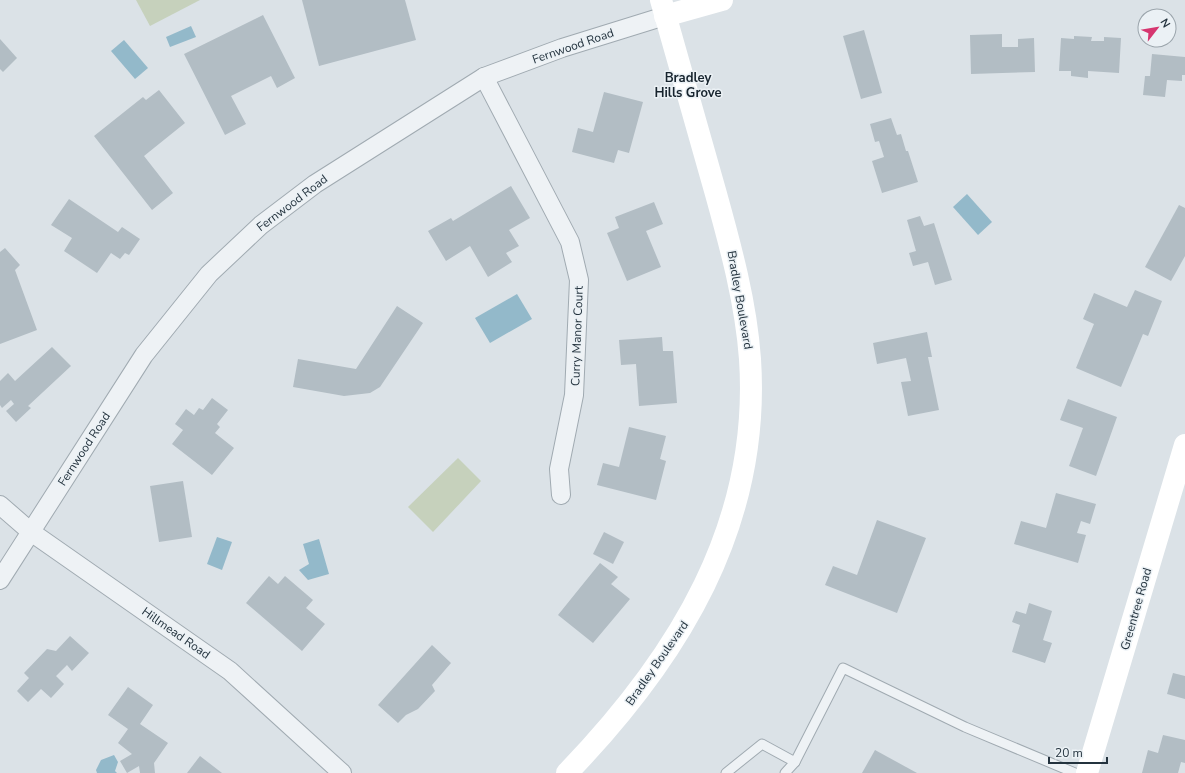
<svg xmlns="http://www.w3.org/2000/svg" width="1185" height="773" viewBox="0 0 1185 773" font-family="'Nunito Sans',sans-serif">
<rect width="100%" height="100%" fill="#dbe2e7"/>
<!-- green -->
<g fill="#c6d1bc">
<polygon points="136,0 200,0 150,26"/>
<polygon points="458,458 481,481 433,532 408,507"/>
</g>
<!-- water -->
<g fill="#93b9ca">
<polygon points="191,26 196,37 170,47 166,37"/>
<polygon points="124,40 148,68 135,79 111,51"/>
<polygon points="967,194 992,222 978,235 953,207"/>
<polygon points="517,294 532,319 490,343 475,318"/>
<polygon points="217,537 232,542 222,570 207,564"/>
<polygon points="319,539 329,574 308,580 299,570 309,564 303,544"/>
<polygon points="114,755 118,762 115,771 117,773 97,773 96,770 101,760"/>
</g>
<!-- building -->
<g fill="#b2bdc4">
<polygon points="302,0 405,0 416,40 319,66"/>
<polygon points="263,15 295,78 277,88 271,76 231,96 246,124 225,135 184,54"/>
<polygon points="864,30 882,93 861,99 843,36"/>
<polygon points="1002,34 1002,47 1018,47 1018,39 1034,38 1035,72 971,74 970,35"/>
<polygon points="1074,36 1092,37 1091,41 1104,41 1104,37 1121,38 1119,73 1088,71 1088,78 1071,76 1071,71 1059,71 1061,38 1074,39"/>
<polygon points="0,39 17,58 3,72 0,69"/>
<polygon points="1152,54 1185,57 1185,75 1182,75 1182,81 1167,80 1165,97 1143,95 1145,76 1150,76"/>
<polygon points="159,90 185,123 144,156 173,193 152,210 94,136 143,97 146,100"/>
<polygon points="604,92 643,102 629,153 618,150 614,163 572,152 578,128 593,132"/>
<polygon points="891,118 897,135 901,134 906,151 908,151 918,182 882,193 872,161 884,157 879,141 875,142 870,124"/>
<polygon points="511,186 530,218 509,230 519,246 506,253 512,262 488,277 470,246 446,261 428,231 451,218 453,221"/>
<polygon points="69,199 118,232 122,227 140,239 129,255 125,253 120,259 111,253 97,273 64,251 72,238 51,225"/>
<polygon points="654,202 663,224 646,231 661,267 627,281 607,233 619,228 615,217"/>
<polygon points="1179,205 1185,208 1185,256 1171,281 1145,267"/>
<polygon points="920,216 924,226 934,223 952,280 935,285 928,262 913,266 909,253 916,251 907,220"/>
<polygon points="5,248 20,265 15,270 37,330 0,344 0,252"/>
<polygon points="1135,290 1162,301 1148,336 1143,334 1121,387 1076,368 1094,324 1083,319 1094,293 1127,307"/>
<polygon points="397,306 423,323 380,387 370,393 344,396 293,387 298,359 356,369"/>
<polygon points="927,332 932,357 928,357 939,410 908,416 901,382 911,381 906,358 877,364 873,343"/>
<polygon points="662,337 663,351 673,351 677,403 639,406 636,364 621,365 619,340"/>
<polygon points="52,347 71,366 28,406 31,408 16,422 6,411 14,404 11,400 2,408 0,405 0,381 8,373 15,381"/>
<polygon points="212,398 228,410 217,424 220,427 215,433 234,448 212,475 172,444 183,430 175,424 186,409 194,415 199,408 203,410"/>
<polygon points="1068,399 1117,417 1096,476 1069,466 1083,428 1060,420"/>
<polygon points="629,427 666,436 660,459 666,461 656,500 597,485 603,463 619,467"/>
<polygon points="183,481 192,537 159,542 150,486"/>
<polygon points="1056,493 1096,504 1090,524 1081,521 1077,533 1086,535 1078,563 1014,544 1021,521 1046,528"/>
<polygon points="877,520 926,538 897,613 825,585 833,566 857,575"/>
<polygon points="604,532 624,542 613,564 593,554"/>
<polygon points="600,563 618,577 611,584 630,599 593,643 558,615"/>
<polygon points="269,576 278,584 285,576 313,600 306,608 325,624 302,651 246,603"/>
<polygon points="1029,603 1052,611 1043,640 1052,643 1045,663 1012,652 1020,625 1012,622 1016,611 1026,614"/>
<polygon points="70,636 89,653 72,671 67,665 56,676 64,684 51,698 41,689 28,702 17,691 29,678 24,673 47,649 56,651"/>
<polygon points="432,645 451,663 432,685 435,691 418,709 406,715 398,723 378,705"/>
<polygon points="1173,673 1185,676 1185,699 1167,694"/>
<polygon points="128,687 153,705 140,724 168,743 154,763 155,773 140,773 139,766 127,773 120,761 132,754 118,743 128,729 108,715"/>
<polygon points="1163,735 1185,740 1185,763 1181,762 1178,773 1142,773 1148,750 1158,753"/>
<polygon points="875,750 917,773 862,773"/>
<polygon points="200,756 222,773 187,773"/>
</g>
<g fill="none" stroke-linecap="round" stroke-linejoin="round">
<!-- lane casing -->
<g stroke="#a0aab1" stroke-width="11">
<g id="lane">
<polyline points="726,773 762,744 795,762"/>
<polyline points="785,773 795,762 843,668 965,727 1075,773"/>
</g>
</g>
<!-- street casing -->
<g stroke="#a0aab1" stroke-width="20">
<g id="street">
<polyline points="484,77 570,242 579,280 574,395 559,469 561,495"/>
<polyline points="0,505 31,532 230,671 342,773"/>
<polyline points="0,580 144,355 209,274 261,225 315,184 484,77 562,48 665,16"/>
</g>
</g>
<!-- lane -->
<use href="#lane" stroke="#eef2f5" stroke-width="9"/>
<!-- street -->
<use href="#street" stroke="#eef2f5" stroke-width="18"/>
<!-- secondary -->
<g stroke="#fff" stroke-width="22">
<polyline points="665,16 722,0"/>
<path d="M567,773C678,658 761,525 750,359C746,303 731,248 716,194C698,129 679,65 661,0"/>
<polyline points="1087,773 1185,445"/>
</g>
</g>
<g text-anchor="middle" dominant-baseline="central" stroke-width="3" stroke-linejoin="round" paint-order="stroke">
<!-- street labels -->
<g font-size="12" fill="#24333e" stroke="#ebf1f5">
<text transform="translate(573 46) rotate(-19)">Fernwood Road</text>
<text transform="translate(292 203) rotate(-37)">Fernwood Road</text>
<text transform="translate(740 300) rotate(80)">Bradley Boulevard</text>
<text transform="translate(577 336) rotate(-88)">Curry Manor Court</text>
<text transform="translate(84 449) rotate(-57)">Fernwood Road</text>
<text transform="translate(1136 609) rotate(-74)">Greentree Road</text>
<text transform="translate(176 633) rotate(35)">Hillmead Road</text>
<text transform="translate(657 663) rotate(-55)">Bradley Boulevard</text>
</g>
<!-- neighbourhood labels -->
<g font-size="13" font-weight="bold" fill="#17242e" stroke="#ebf1f5">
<text x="688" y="78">Bradley<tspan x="688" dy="15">Hills Grove</tspan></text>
</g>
</g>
<!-- north arrow -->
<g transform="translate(1157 28) rotate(59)"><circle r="19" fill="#ebf1f5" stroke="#9ba5ac"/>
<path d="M0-3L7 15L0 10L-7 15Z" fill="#d63670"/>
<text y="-6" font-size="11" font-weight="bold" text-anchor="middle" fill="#24333e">N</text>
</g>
<!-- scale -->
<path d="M1049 757v6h58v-6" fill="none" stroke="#24333e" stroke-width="2"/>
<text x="1055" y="757" font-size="12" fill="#24333e" stroke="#ebf1f5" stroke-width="3" paint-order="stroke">20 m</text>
</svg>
